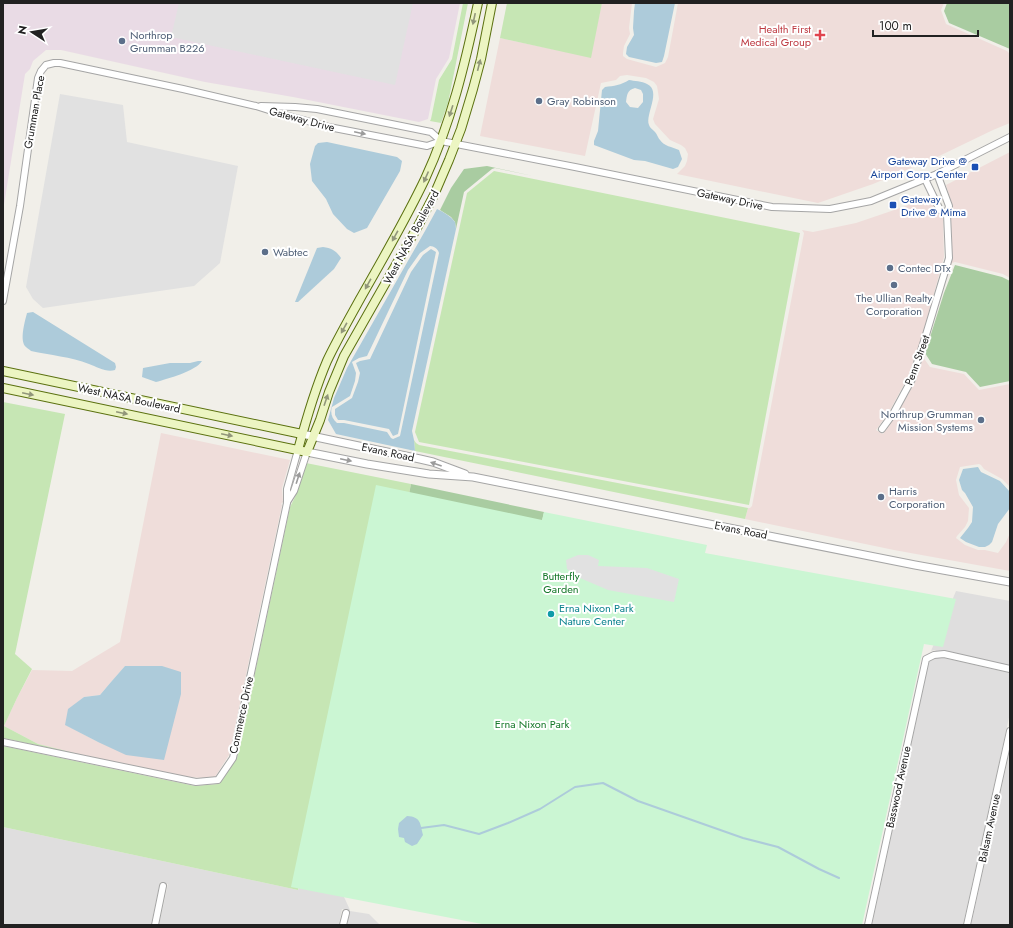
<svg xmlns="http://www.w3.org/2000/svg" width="1013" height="928" viewBox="0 0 1013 928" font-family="Jost,sans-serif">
<rect width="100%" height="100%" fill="#f1efe9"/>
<!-- residential -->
<g fill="#dfdede">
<polygon points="956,591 1010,601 1010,666 945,651 936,651 935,650 931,651"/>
<polygon points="936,658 944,658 1010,673 1010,713 963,925 872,925 929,662"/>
<polygon points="1010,750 1010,925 971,925"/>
<polygon points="3,827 298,890 299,888 339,886 350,910 342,909 339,925 159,925 168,884 160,882 151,925 3,925"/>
<polygon points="350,911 369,914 380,925 347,925"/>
</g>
<!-- commercial -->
<g fill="#efddda" fill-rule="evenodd">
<polygon points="602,3 632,3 629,28 630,34 624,46 623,53 623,56 627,59 656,67 665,63 668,57 678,3 944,3 941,10 946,24 1007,51 1010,54 1010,123 993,130 935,158 873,184 818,203 677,174 685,166 687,161 688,154 685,148 681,145 670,140 655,124 653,119 659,99 658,92 657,86 654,82 646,78 627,75 620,76 616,80 601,83 585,156 480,136 500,38 590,57"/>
<polygon points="1010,152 1010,278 1003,274 955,262 952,263 949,272 952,259 951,215 953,213 952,213 953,207 946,185"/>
<polygon points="928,195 936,212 943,217 944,257 922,337 908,377 889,412 876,430 883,434 896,416 916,380 923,357 930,367 964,374 979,390 1010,384 1010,487 1002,479 984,469 981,465 979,464 960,467 956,480 959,495 969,508 968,521 965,527 957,536 956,538 965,545 978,550 985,550 998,553 1006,542 1010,533 1010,571 894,550 745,519 748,508 750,508 752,506 804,233 802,230 813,232 856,223 906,206"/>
<path d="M161,433L290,460L282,488L283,502L281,504L282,505L229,755L215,777L204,778L189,777L86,756L38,744L4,726L17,698L32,670L72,671L120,642ZM125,666L98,742L66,725L69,709L84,697L100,695L111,682Z"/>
</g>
<!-- industrial -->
<polygon fill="#e9dbe5" points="3,3 460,3 449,58 436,79 428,119 419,122 293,97 205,82 61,50 46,50 33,61 30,69 25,74 3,211"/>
<!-- grass -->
<g fill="#c6e6b4">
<polygon points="463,3 468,3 448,103 441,123 430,121 431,119 439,80 452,59"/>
<polygon points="507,3 602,3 591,58 500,38"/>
<polygon points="494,171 800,233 749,505 419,442 415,432 467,193"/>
<polygon points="3,402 65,414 15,654 32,669 17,698 4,726 38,744 86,756 3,738"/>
<polygon points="414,440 416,443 419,445 748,508 745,519 415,451"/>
<polygon points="306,463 411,484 401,534 353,629 298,890 3,827 3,746 195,786 218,784 221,782 237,758 290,507 295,497"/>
</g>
<!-- forest -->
<g fill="#a9cca1">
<polygon points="947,3 1010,3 1010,49 949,23 944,11"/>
<polygon points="487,166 533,176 495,168 492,169 464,192 456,229 455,222 451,217 440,210 451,188 464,169"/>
<polygon points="955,265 1002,277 1010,281 1010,381 980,387 966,372 932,364 925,353 944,293"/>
<polygon points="411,484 544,512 537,545 401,534"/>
</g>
<!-- park -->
<polygon fill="#cbf6d3" points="376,485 542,520 544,512 707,545 705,553 956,599 943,647 924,644 862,925 487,925 291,887"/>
<!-- parking -->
<g fill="#e1e1e1">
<polygon points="179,3 413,3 395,85 171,37"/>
<polygon points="60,94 123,105 127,142 238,166 220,263 194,286 43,308 33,299 26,287"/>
<polygon points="578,555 588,555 599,560 598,566 647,568 679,579 674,602 608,590 580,578 567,569 566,560"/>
</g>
<!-- water -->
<g fill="#adcbda" fill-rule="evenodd">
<polygon points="635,3 675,3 664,56 662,62 656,63 629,57 626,54 627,47 634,35 633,28 634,11"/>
<path d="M629,80C634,81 642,81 647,84C662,91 645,114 649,125C650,128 652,129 655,132C657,134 658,138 660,140C664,146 672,147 679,150L682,159L678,167L673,169L645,161L634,160L594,145V141L598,131L602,90L605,87C614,86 621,85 629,80ZM635,88L641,90L643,94V102L638,108L630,107L626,102C627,95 627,90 635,88Z"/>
<polygon points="327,142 397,157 402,161 400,171 367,228 354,233 347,229 333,214 326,199 312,181 310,164 315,146 318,143"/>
<path d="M437,209C444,212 450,216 455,222L456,229L412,431L414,440L415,451L336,434L328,420L334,398L347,368L425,231ZM430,246C434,246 438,249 439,253L400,436L393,439L391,438L387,432L344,423H337C332,419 330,413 332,407L350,396L355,381L356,373L352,362L359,358L367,356L408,270L420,253Z"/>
<path d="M323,247C332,248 336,251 341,258L334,269L298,302H295L317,248Z"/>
<polygon points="431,249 436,252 398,434 393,436 389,429 344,420 338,420 335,415 335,409 352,398 358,382 360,373 356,363 360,361 370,359 411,272 423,255"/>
<path d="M33,312L115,363L116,367L115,370C107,373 97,367 89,364C71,357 50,355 31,351C30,350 27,348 26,347C19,341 25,321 27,313Z"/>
<path d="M198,361H202C196,371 167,379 156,382L142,377L143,368L170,363H190Z"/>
<polygon points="978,467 981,472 1000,481 1010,492 1010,508 998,524 992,542 989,545 985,547 979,547 966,542 960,538 968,528 972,522 973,507 965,493 962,490 959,480 963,469"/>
<polygon points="125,666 162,666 181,672 181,694 164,760 126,755 98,742 65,725 68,709 84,697 100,695 111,682"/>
<path d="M407,816C421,817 420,823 423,835L417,844L412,846L405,842L404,838L399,837L398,829L399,823Z"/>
</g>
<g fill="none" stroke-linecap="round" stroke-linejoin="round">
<!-- stream -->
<polyline stroke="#adcbda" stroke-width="2" points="421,828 444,825 479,834 508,823 540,809 575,787 603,783 638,801 743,838 778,847 819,869 839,878"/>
<!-- minor casing -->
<g stroke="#a5a5a5" stroke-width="8">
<g id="minor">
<polyline points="261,106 295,107 317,109 337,113 431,132 441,141"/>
<polyline points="925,179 940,210 947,214"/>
<polyline points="3,301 20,206 38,78 41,71 46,65 54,63 60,63 183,89 256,106 278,113 329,127 427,146 441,141 575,167 772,207 830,209 871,201 937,174 1010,137"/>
<polyline points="882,429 893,414 912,379 925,338 949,258 947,214 949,206 939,179 937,174"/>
<polyline points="287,502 294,491 307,452"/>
<polyline points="3,742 196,782 218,780 233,758 287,503 287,489 298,450"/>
<polyline points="155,925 163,886"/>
<polyline points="343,925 346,913"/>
<polyline points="868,925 926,659 934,655 944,654 1010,669"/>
<polyline points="967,925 1010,731"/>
</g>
</g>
<!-- tertiary casing -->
<g stroke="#a5a5a5" stroke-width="9">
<g id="tertiary">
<polyline points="302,434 420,459 433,462 465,474"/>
<polyline points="307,452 367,464 429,474 473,477 915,565 1010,582"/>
</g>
</g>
<!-- secondary casing -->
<g stroke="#5b710f" stroke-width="10">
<g id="secondary">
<polyline points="3,371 302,434"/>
<polyline points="3,388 307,452 320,420 329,392 344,356 418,226 434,195 449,160 461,129 473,89 481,59 492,3"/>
<path d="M298,450C306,420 315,389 327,361C337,340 349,319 360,299C382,260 405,221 425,179C451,123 465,64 478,3"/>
</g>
</g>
<!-- minor -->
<use href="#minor" stroke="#fff" stroke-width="6"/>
<!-- tertiary -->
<use href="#tertiary" stroke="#fff" stroke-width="7"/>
<!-- secondary -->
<use href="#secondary" stroke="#ecf5c2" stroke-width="8"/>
</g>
<!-- one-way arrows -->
<defs><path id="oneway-solid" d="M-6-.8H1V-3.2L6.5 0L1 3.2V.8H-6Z"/></defs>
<g fill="#91967a">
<use href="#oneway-solid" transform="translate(474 19) rotate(102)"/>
<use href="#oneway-solid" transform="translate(479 65) rotate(-76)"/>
<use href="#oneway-solid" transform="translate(451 111) rotate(108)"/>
<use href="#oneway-solid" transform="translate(426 177) rotate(114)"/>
<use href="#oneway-solid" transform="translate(395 236) rotate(119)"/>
<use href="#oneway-solid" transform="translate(368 284) rotate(119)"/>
<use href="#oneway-solid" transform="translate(344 328) rotate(119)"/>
<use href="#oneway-solid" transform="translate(28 394) rotate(12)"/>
<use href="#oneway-solid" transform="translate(326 400) rotate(-71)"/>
<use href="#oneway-solid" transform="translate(122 413) rotate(12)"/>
<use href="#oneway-solid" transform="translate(227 435) rotate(12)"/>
</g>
<g fill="#9b9b9b">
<use href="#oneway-solid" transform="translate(360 133) rotate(12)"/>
<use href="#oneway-solid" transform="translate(346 460) rotate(12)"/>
<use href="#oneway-solid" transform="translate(436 464) rotate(-161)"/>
<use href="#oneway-solid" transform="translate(298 478) rotate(-72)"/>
</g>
<!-- markers -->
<path fill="#e0444e" stroke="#fff" stroke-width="1.5" d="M818 29h4v4h4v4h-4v4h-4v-4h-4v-4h4z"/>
<g fill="#5c6f8a" stroke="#fff" stroke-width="1.5">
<circle cx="122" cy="41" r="4"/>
<circle cx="539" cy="101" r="4"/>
<circle cx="265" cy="252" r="4"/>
<circle cx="890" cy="268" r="4"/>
<circle cx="894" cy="285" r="4"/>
<circle cx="981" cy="420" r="4"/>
<circle cx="881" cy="497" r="4"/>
</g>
<g fill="#1a4fb4" stroke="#fff" stroke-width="1.5">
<rect x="971" y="163" width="8" height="8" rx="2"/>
<rect x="889" y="201" width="8" height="8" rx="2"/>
</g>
<circle fill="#0f9aa8" stroke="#fff" stroke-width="1.5" cx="551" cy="614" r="4"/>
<g text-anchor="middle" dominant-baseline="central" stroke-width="4" stroke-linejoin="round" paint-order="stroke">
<!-- health labels -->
<g font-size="11" fill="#be3a42" stroke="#fff" text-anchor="end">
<text x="811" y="29">Health First<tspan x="811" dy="13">Medical Group</tspan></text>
</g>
<!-- service labels -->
<g font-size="11" fill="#4e5e75" stroke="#fff" text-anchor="start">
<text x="130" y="35">Northrop<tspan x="130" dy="13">Grumman B226</tspan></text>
<text x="547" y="101">Gray Robinson</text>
<text x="273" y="252">Wabtec</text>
<text x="898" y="268">Contec DTx</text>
<text x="894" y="298" text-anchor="middle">The Ullian Realty<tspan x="894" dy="13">Corporation</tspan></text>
<text x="973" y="414" text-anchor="end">Northrup Grumman<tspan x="973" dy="13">Mission Systems</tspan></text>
<text x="889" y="491">Harris<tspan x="889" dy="13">Corporation</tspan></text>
</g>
<!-- street labels -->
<g font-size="11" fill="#212121" stroke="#fff">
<text transform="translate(34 112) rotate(-80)">Grumman Place</text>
<text transform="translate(302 119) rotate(15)">Gateway Drive</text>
<text transform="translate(730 199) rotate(12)">Gateway Drive</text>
<text transform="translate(411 237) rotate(-62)">West NASA Boulevard</text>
<text transform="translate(917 360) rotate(-70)">Penn Street</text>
<text transform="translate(129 398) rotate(12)">West NASA Boulevard</text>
<text transform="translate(388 452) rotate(12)">Evans Road</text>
<text transform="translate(741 530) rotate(11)">Evans Road</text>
<text transform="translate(241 715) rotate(-78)">Commerce Drive</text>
<text transform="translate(898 787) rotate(-78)">Basswood Avenue</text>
<text transform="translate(989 828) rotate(-78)">Balsam Avenue</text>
</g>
<!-- transit labels -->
<g font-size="11" fill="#164399" stroke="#fff" text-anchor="end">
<text x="967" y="161">Gateway Drive @<tspan x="967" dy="13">Airport Corp. Center</tspan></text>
<text x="901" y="199" text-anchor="start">Gateway<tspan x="901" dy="13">Drive @ Mima</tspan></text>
</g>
<!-- park labels -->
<g font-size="11" fill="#16782a" stroke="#fff">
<text x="561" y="576">Butterfly<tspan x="561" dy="13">Garden</tspan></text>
<text x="532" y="724">Erna Nixon Park</text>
</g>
<!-- culture labels -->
<g font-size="11" fill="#0d838f" stroke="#fff" text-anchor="start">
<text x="559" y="608">Erna Nixon Park<tspan x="559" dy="13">Nature Center</tspan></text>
</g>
</g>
<!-- border -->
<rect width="1013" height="928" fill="none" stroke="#212121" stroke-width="8"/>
<!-- north arrow -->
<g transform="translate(32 32) rotate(282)" stroke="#ffffff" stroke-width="3" paint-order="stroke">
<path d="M0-3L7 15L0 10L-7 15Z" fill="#212121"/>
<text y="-6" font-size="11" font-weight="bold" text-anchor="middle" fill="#212121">N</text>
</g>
<!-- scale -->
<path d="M873 30v6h105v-6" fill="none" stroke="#212121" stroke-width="2"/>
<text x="879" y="30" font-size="12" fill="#212121" stroke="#ffffff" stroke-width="3" paint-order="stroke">100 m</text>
</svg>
